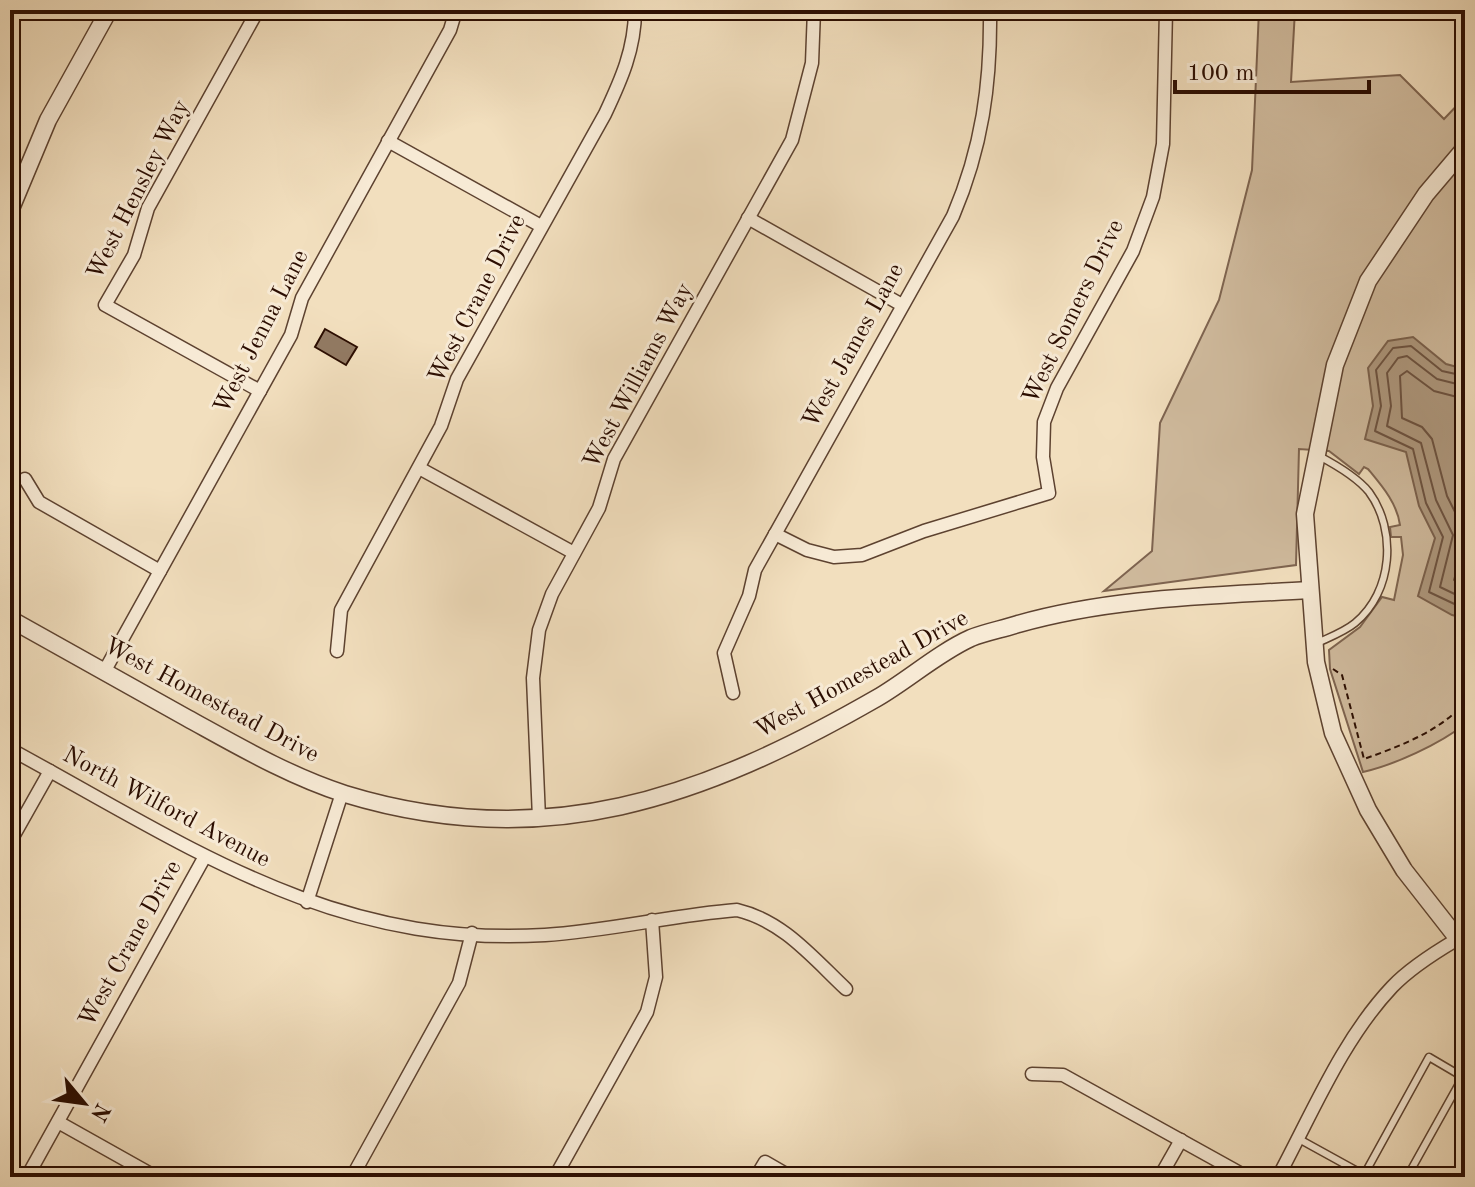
<svg xmlns="http://www.w3.org/2000/svg" width="1475" height="1187" viewBox="0 0 1475 1187" font-family="'Old Standard TT',serif">
<rect width="100%" height="100%" fill="#f2dfbe"/>
<filter id="stains"><feTurbulence type="fractalNoise" baseFrequency=".0025" numOctaves="4"/><feColorMatrix values="0 0 0 0 .2 0 0 0 0 .09 0 0 0 0 .02 0 0 0 .5 -.17"/></filter>
<radialGradient id="worn" r=".72"><stop offset=".6" stop-color="#630" stop-opacity="0"/><stop offset="1" stop-color="#630" stop-opacity=".3"/></radialGradient>
<!-- green -->
<path fill="#d0bb9e" stroke="#7e6450" stroke-width="2" d="M1259,10H1295L1291,82L1400,75L1444,119L1465,97V724C1440,744 1394,765 1363,772L1330,669L1329,650L1360,627L1382,597L1394,600L1403,555L1401,537H1391L1390,527L1400,525C1397,503 1382,486 1368,469L1364,467L1359,474L1329,451L1299,449L1296,565L1104,591L1152,551L1160,423L1219,300L1252,170Z"/>
<!-- water -->
<polygon fill="#ae987e" stroke="#7a604c" stroke-width="2" points="1413,337 1446,364 1465,369 1465,618 1452,615 1418,596 1435,538 1419,506 1406,452 1365,439 1373,406 1368,368 1388,341"/>
<g fill="none" stroke-linecap="round" stroke-linejoin="round">
<!-- shore -->
<g stroke="#6c5240" stroke-width="2">
<polyline points="1465,376 1442,371 1411,346 1393,348 1376,370 1381,406 1375,431 1413,449 1426,503 1443,537 1429,592 1465,609"/>
<polyline points="1465,386 1437,379 1407,356 1398,358 1387,373 1391,406 1387,426 1421,443 1436,500 1453,535 1440,587 1465,599"/>
<polyline points="1465,399 1434,391 1407,371 1400,376 1402,418 1422,427 1432,439 1447,496 1463,528 1465,543 1454,580 1465,587"/>
</g>
</g>
<!-- building -->
<polygon fill="#927a63" stroke="#2b0d01" stroke-width="2" points="325,329 357,347 346,365 315,347"/>
<g fill="none" stroke-linecap="round" stroke-linejoin="round">
<!-- service casing -->
<g stroke="#5d4230" stroke-width="9">
<g id="service">
<path d="M1317,643C1330,637 1344,632 1355,623C1393,592 1397,530 1369,492C1357,477 1336,465 1319,456"/>
<polyline points="1299,1139 1368,1177"/>
<polyline points="1364,1175 1429,1057 1463,1077"/>
<polyline points="1407,1177 1465,1073"/>
</g>
</g>
<!-- minor casing -->
<g stroke="#5d4230" stroke-width="15">
<g id="minor">
<polyline points="258,10 148,208 134,255 105,305 260,391"/>
<polyline points="388,141 541,226"/>
<polyline points="748,218 902,305"/>
<polyline points="419,468 574,553"/>
<polyline points="25,479 39,502 160,571"/>
<polyline points="775,534 807,550 834,557 862,555 924,531 1049,493 1043,457 1044,422 1057,388 1133,251 1153,197 1163,144 1166,10"/>
<path d="M337,651L341,610L441,426L457,379L605,114C621,80 635,49 635,10"/>
<polyline points="104,672 291,335 302,298 450,30 456,10"/>
<path d="M733,693L724,653L749,596L755,570L953,216C982,148 991,84 990,10"/>
<path d="M10,749C187,845 331,948 545,935C609,931 673,915 737,910C783,921 812,957 846,989"/>
<polyline points="539,818 533,678 539,630 552,594 599,508 614,459 792,140 812,63 814,10"/>
<polyline points="10,842 50,771"/>
<polyline points="307,902 342,793"/>
<polyline points="1032,1074 1063,1075 1247,1177"/>
<polyline points="58,1122 156,1177"/>
<polyline points="27,1177 204,858"/>
<polyline points="352,1177 459,983 472,933"/>
<polyline points="555,1177 647,1012 656,977 652,920"/>
<polyline points="756,1177 765,1162 791,1177"/>
<polyline points="1160,1177 1181,1140"/>
<path d="M1278,1177C1312,1114 1342,1040 1392,987C1410,968 1434,953 1456,940"/>
</g>
</g>
<!-- tertiary casing -->
<g stroke="#5d4230" stroke-width="19">
<g id="tertiary">
<polyline points="1465,148 1426,194 1368,281 1335,365 1305,514 1316,662 1333,733 1368,810 1404,870 1465,948"/>
<polyline points="10,211 48,120 109,10"/>
<path d="M10,619C69,652 128,685 187,718C238,746 289,776 345,794C544,855 703,798 877,698C908,680 938,653 971,638C986,632 1003,629 1018,624C1113,597 1211,596 1309,590"/>
</g>
</g>
<!-- path -->
<path stroke="#2b0d01" stroke-width="2" stroke-dasharray="6 4" stroke-linecap="butt" d="M1333,669L1342,675L1364,759C1398,747 1441,731 1465,702"/>
<!-- service -->
<use href="#service" stroke="#f7ead5" stroke-width="6"/>
<!-- minor -->
<use href="#minor" stroke="#f7ead5" stroke-width="12"/>
<!-- tertiary -->
<use href="#tertiary" stroke="#f7ead5" stroke-width="16"/>
</g>
<g text-anchor="middle" dominant-baseline="central" stroke-width="6" stroke-linejoin="round" paint-order="stroke">
<!-- street labels -->
<g font-size="24" fill="#2b0d01" stroke="#f7ead5">
<text transform="translate(139 190) rotate(-63)">West Hensley Way</text>
<text transform="translate(478 299) rotate(-63)">West Crane Drive</text>
<text transform="translate(1074 312) rotate(-64)">West Somers Drive</text>
<text transform="translate(262 332) rotate(-63)">West Jenna Lane</text>
<text transform="translate(854 346) rotate(-61)">West James Lane</text>
<text transform="translate(639 376) rotate(-62)">West Williams Way</text>
<text transform="translate(862 675) rotate(-29)">West Homestead Drive</text>
<text transform="translate(211 701) rotate(28)">West Homestead Drive</text>
<text transform="translate(166 808) rotate(28)">North Wilford Avenue</text>
<text transform="translate(131 944) rotate(-61)">West Crane Drive</text>
</g>
</g>
<!-- margin -->
<rect width="1475" height="1187" fill="none" stroke="#f2dfbe" stroke-width="40"/>
<rect x="12" y="12" width="1451" height="1163" fill="none" stroke="#2b0d01" stroke-width="4"/>
<rect x="20" y="20" width="1435" height="1147" fill="none" stroke="#2b0d01" stroke-width="2"/>
<!-- north arrow -->
<g transform="translate(84 1103) rotate(119)" stroke="#f7ead5" stroke-width="6" paint-order="stroke">
<path d="M0-6L14 30L0 20L-14 30Z" fill="#2b0d01"/>
<text y="-12" font-size="22" font-weight="bold" text-anchor="middle" fill="#2b0d01">N</text>
</g>
<!-- scale -->
<path d="M1175 80v12h194v-12" fill="none" stroke="#2b0d01" stroke-width="4"/>
<text x="1187" y="80" font-size="24" fill="#2b0d01" stroke="#f7ead5" stroke-width="6" paint-order="stroke">100 m</text>
<rect width="100%" height="100%" filter="url(#stains)"/>
<rect width="100%" height="100%" fill="url(#worn)"/>
</svg>
